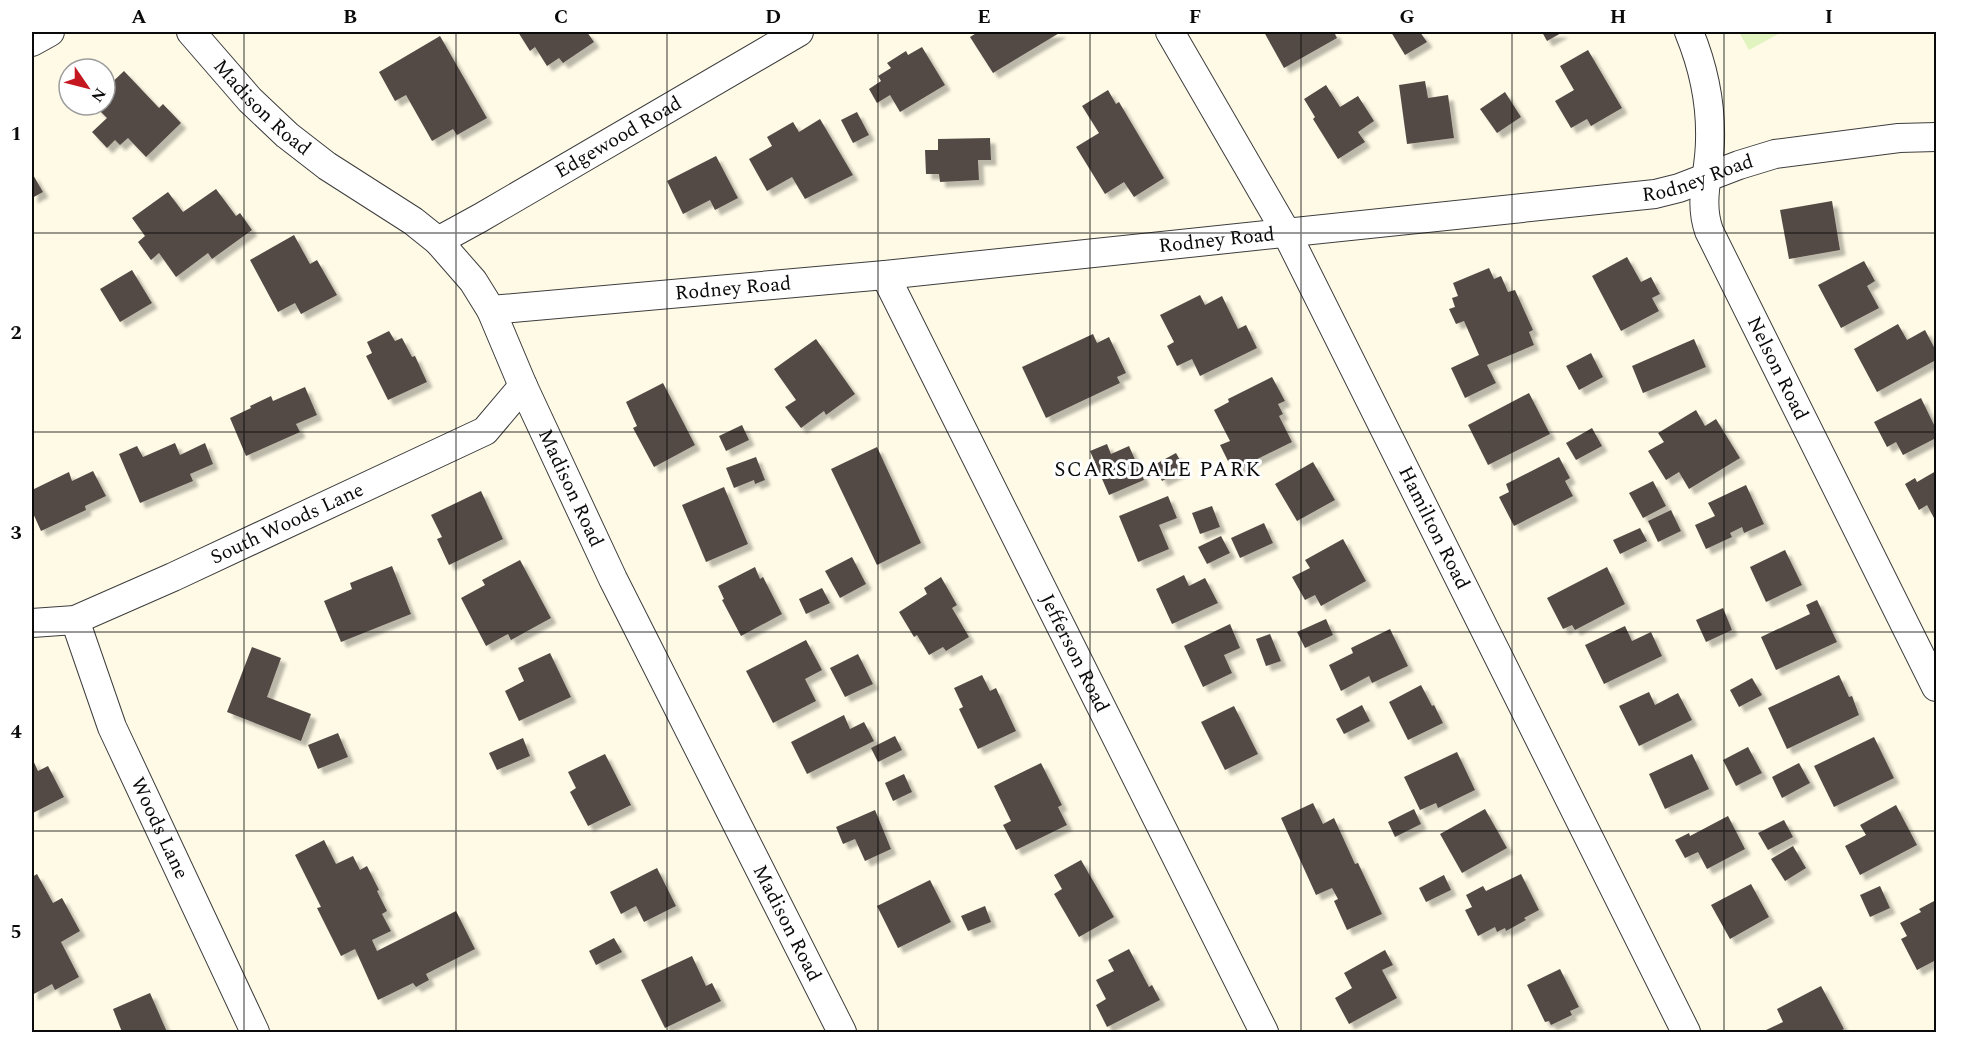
<svg xmlns="http://www.w3.org/2000/svg" width="1968" height="1064" viewBox="0 0 1968 1064" font-family="Spectral,serif">
<defs>
<filter id="shadow"><feDropShadow dx="5.5" dy="5.5" stdDeviation="1.5" flood-color="#0004"/></filter>
</defs>
<rect width="100%" height="100%" fill="#fffae6"/>
<!-- pitch -->
<polygon fill="#e1f3bf" points="1739,32 1782,32 1749,50"/>
<!-- building -->
<g fill="#534a45" filter="url(#shadow)">
<polygon points="518,32 587,32 594,42 563,63 559,58 547,66 535,47 530,51"/>
<polygon points="978,32 1061,32 993,73 970,37"/>
<polygon points="1264,32 1334,32 1337,38 1284,68"/>
<polygon points="1391,32 1420,32 1427,42 1405,55"/>
<polygon points="1542,32 1563,32 1547,41"/>
<polygon points="440,36 487,118 457,135 453,129 432,141 406,95 395,101 379,72"/>
<polygon points="922,47 945,85 900,112 890,95 877,103 869,89 881,81 878,76 891,68 887,63 906,51 908,55"/>
<polygon points="1588,50 1622,108 1591,126 1587,119 1571,128 1555,101 1574,90 1560,66"/>
<polygon points="124,71 159,108 163,104 181,123 146,157 128,138 120,145 115,140 107,148 92,132 107,118 94,105 105,105 105,89"/>
<polygon points="1425,81 1428,98 1448,95 1454,138 1407,144 1399,85"/>
<polygon points="1326,85 1340,107 1358,96 1374,121 1358,132 1365,142 1338,159 1313,119 1315,117 1304,99"/>
<polygon points="1108,90 1116,104 1119,102 1164,178 1134,197 1124,182 1105,194 1076,147 1099,133 1082,106"/>
<polygon points="1505,92 1521,117 1497,133 1480,109"/>
<polygon points="857,112 869,135 853,143 841,120"/>
<polygon points="820,119 853,175 805,199 792,177 767,191 749,159 772,146 767,137 793,122 799,132"/>
<polygon points="990,138 991,160 978,160 979,180 940,182 939,174 926,174 925,150 938,150 938,139"/>
<polygon points="716,156 738,198 715,210 710,200 683,214 667,181"/>
<polygon points="32,173 43,192 32,198"/>
<polygon points="216,189 236,216 240,213 252,230 212,259 208,253 176,277 159,253 151,260 138,242 145,236 132,218 168,192 183,212"/>
<polygon points="1832,201 1840,250 1789,259 1780,210"/>
<polygon points="294,235 310,264 317,260 337,295 301,314 295,303 278,312 250,260"/>
<polygon points="1627,257 1641,282 1651,277 1660,294 1652,298 1659,311 1621,331 1592,276"/>
<polygon points="1864,261 1875,281 1867,286 1879,308 1841,328 1818,285"/>
<polygon points="1489,268 1494,279 1501,276 1508,292 1515,290 1533,330 1529,332 1534,345 1487,365 1496,383 1465,398 1451,368 1479,355 1464,321 1456,324 1449,309 1455,307 1452,298 1458,296 1453,283"/>
<polygon points="132,270 152,303 120,322 100,289"/>
<polygon points="1200,295 1205,305 1222,296 1238,329 1246,325 1257,348 1200,376 1192,359 1177,366 1167,346 1174,342 1160,315"/>
<polygon points="1898,324 1907,340 1925,330 1936,351 1936,360 1877,392 1854,349"/>
<polygon points="389,331 395,341 402,338 412,357 415,356 427,382 388,400 366,356 372,353 367,342"/>
<polygon points="1093,334 1097,343 1109,337 1126,373 1117,377 1120,383 1046,418 1022,367"/>
<polygon points="816,339 855,394 826,415 824,411 801,428 785,407 796,400 774,369"/>
<polygon points="1694,339 1706,367 1643,393 1632,366"/>
<polygon points="1591,353 1603,377 1579,390 1566,366"/>
<polygon points="1272,377 1285,401 1278,404 1283,414 1279,416 1292,442 1233,471 1220,445 1230,441 1214,410 1229,402 1228,399"/>
<polygon points="663,383 695,445 654,467 633,428 637,426 626,402"/>
<polygon points="305,387 317,415 296,424 300,432 246,456 230,418 251,408 250,406 271,396 273,401"/>
<polygon points="1529,393 1550,434 1488,465 1468,425"/>
<polygon points="1921,398 1936,429 1936,438 1903,455 1896,442 1887,447 1874,422"/>
<polygon points="1696,410 1705,426 1716,419 1740,458 1689,489 1679,472 1666,480 1648,451 1664,442 1658,433"/>
<polygon points="742,425 749,440 726,451 719,436"/>
<polygon points="1592,428 1602,446 1576,460 1566,443"/>
<polygon points="175,443 180,455 205,443 213,464 190,474 193,481 140,503 119,454 137,446 143,457"/>
<polygon points="1107,444 1111,454 1129,446 1144,480 1109,495 1090,451"/>
<polygon points="877,447 921,543 877,565 831,469"/>
<polygon points="1176,453 1185,469 1162,481 1154,465"/>
<polygon points="756,457 765,480 755,484 754,480 734,488 726,468"/>
<polygon points="1559,457 1570,478 1565,481 1573,496 1514,526 1499,497 1509,492 1506,484"/>
<polygon points="1313,462 1335,500 1297,521 1275,484"/>
<polygon points="93,471 106,496 85,506 86,510 41,531 32,511 32,490 69,472 72,481"/>
<polygon points="1936,471 1936,517 1934,518 1927,505 1919,510 1905,484 1915,478 1917,482"/>
<polygon points="1653,481 1666,506 1643,518 1629,493"/>
<polygon points="1746,485 1764,524 1744,533 1742,527 1730,533 1732,537 1706,549 1695,525 1715,516 1708,503"/>
<polygon points="724,487 748,544 706,562 682,505"/>
<polygon points="481,491 503,539 449,565 437,539 442,537 431,515"/>
<polygon points="1168,496 1177,518 1159,525 1169,549 1138,562 1119,516"/>
<polygon points="1212,506 1220,527 1200,534 1192,513"/>
<polygon points="1671,510 1681,531 1658,542 1648,521"/>
<polygon points="1264,523 1273,543 1240,558 1231,538"/>
<polygon points="1640,528 1647,541 1620,554 1613,540"/>
<polygon points="1221,536 1230,553 1207,564 1198,547"/>
<polygon points="1343,539 1366,581 1321,606 1315,595 1305,600 1292,577 1310,568 1305,560"/>
<polygon points="1785,550 1802,585 1766,602 1750,567"/>
<polygon points="852,557 866,584 840,598 825,571"/>
<polygon points="520,560 551,618 511,640 508,634 486,646 461,598 485,585 482,580"/>
<polygon points="392,566 411,614 341,642 324,601 352,589 350,583"/>
<polygon points="755,567 760,579 763,577 782,614 741,636 722,600 724,599 718,586"/>
<polygon points="1607,567 1625,604 1575,630 1572,625 1563,629 1547,598"/>
<polygon points="1184,575 1189,586 1205,578 1218,603 1172,624 1156,589"/>
<polygon points="941,577 957,605 952,608 969,637 946,651 943,647 929,655 917,635 914,637 899,612 927,594 924,588"/>
<polygon points="822,588 830,603 806,614 799,599"/>
<polygon points="1817,600 1837,642 1776,670 1761,637 1810,614 1806,605"/>
<polygon points="1723,608 1732,630 1706,642 1696,620"/>
<polygon points="1326,619 1333,635 1305,648 1297,632"/>
<polygon points="1230,624 1240,648 1224,655 1232,673 1203,687 1184,646"/>
<polygon points="1625,626 1632,641 1651,632 1662,656 1604,684 1585,645"/>
<polygon points="1390,629 1408,666 1372,683 1369,676 1341,691 1329,665 1353,653 1351,648"/>
<polygon points="1270,634 1281,661 1266,666 1256,639"/>
<polygon points="806,640 822,670 805,679 816,701 773,723 746,671"/>
<polygon points="252,647 281,658 267,697 311,714 301,741 227,712"/>
<polygon points="550,653 571,697 519,721 505,691 524,681 518,668"/>
<polygon points="858,654 873,684 845,697 830,668"/>
<polygon points="982,675 990,691 996,688 1016,731 978,749 959,709 963,707 954,688"/>
<polygon points="1839,675 1849,697 1852,696 1859,715 1787,749 1768,708"/>
<polygon points="1752,678 1762,695 1739,707 1730,690"/>
<polygon points="1421,685 1432,706 1434,705 1443,723 1408,740 1389,702"/>
<polygon points="1649,692 1655,705 1678,693 1692,720 1639,746 1619,706"/>
<polygon points="1362,705 1370,721 1344,734 1336,719"/>
<polygon points="1234,706 1258,754 1225,770 1201,722"/>
<polygon points="844,715 850,729 864,722 874,741 807,774 791,742"/>
<polygon points="338,733 348,757 318,769 308,745"/>
<polygon points="895,736 902,750 878,762 871,748"/>
<polygon points="1874,737 1894,778 1834,807 1814,766"/>
<polygon points="523,738 530,756 497,770 489,753"/>
<polygon points="1748,747 1762,773 1736,786 1723,760"/>
<polygon points="1457,752 1475,790 1438,808 1436,803 1420,810 1404,777"/>
<polygon points="605,754 631,805 588,826 570,792 576,788 568,772"/>
<polygon points="1692,754 1709,789 1665,809 1649,774"/>
<polygon points="32,758 38,771 48,766 64,797 33,813"/>
<polygon points="1041,763 1062,805 1058,807 1067,825 1016,850 1003,825 1011,821 994,786"/>
<polygon points="1799,763 1810,783 1782,798 1772,777"/>
<polygon points="904,774 912,792 893,801 885,783"/>
<polygon points="1313,803 1323,824 1334,818 1355,864 1358,863 1382,914 1347,930 1334,901 1338,899 1332,888 1316,895 1281,818"/>
<polygon points="1896,805 1917,845 1860,875 1845,846 1866,835 1860,825"/>
<polygon points="1414,809 1421,824 1395,837 1388,822"/>
<polygon points="1485,809 1507,848 1462,873 1440,834"/>
<polygon points="875,810 891,849 865,861 855,839 843,844 836,827"/>
<polygon points="1728,816 1745,849 1707,869 1698,852 1685,858 1675,840 1689,833 1690,836"/>
<polygon points="1784,820 1793,837 1768,850 1758,833"/>
<polygon points="324,840 336,864 353,856 360,870 367,866 379,890 377,891 387,911 382,914 391,931 372,940 377,951 456,911 475,949 426,974 429,980 416,987 413,983 378,1000 355,949 341,956 317,908 321,907 295,855"/>
<polygon points="1793,846 1806,868 1785,881 1771,859"/>
<polygon points="1081,860 1114,917 1079,937 1054,894 1062,889 1054,875"/>
<polygon points="657,868 676,906 644,922 636,906 621,914 610,892"/>
<polygon points="37,874 53,903 62,898 80,931 61,942 79,977 55,990 52,984 32,995 32,877"/>
<polygon points="1521,874 1539,910 1524,918 1526,920 1506,931 1505,928 1497,932 1495,927 1478,936 1465,910 1472,907 1466,895 1483,886 1486,891"/>
<polygon points="1444,875 1451,890 1426,902 1419,888"/>
<polygon points="930,880 951,922 898,948 877,906"/>
<polygon points="1751,884 1769,917 1730,939 1711,905"/>
<polygon points="1880,886 1890,908 1870,917 1860,895"/>
<polygon points="1936,900 1936,960 1917,970 1901,939 1907,936 1900,923 1921,912 1919,909"/>
<polygon points="985,906 991,922 968,931 961,916"/>
<polygon points="614,938 622,952 596,965 589,951"/>
<polygon points="1129,949 1149,987 1152,985 1160,1000 1107,1027 1096,1005 1106,999 1096,980 1114,971 1108,960"/>
<polygon points="1385,950 1393,965 1382,970 1397,998 1349,1024 1335,998 1352,988 1344,973"/>
<polygon points="692,956 706,986 712,983 721,1001 665,1028 641,980"/>
<polygon points="1560,969 1579,1007 1570,1011 1572,1015 1551,1025 1549,1021 1545,1022 1527,985"/>
<polygon points="1821,986 1844,1029 1838,1032 1767,1032 1766,1030 1783,1022 1777,1009"/>
<polygon points="150,993 167,1032 122,1032 113,1009"/>
</g>
<g fill="none" stroke-linecap="round" stroke-linejoin="round">
<!-- street casing -->
<g stroke="#3d3d3d" stroke-width="30">
<g id="street">
<path id="s1" d="M191,32L250,100L287,135L327,166L413,221L438,241L473,281L491,310L523,386L613,579L842,1032"/>
<path id="s2" d="M1170,32L1286,232L1686,1032"/>
<path id="s3" d="M1689,32C1703,66 1711,103 1710,140C1710,172 1698,200 1709,231L1936,687"/>
<polyline points="32,42 50,32"/>
<path id="s4" d="M438,241L480,218L799,32"/>
<path id="s5" d="M885,275L1264,1032"/>
<path id="s6" d="M491,310L885,275L1655,194L1679,188L1739,165L1775,154L1899,138L1936,137"/>
<path id="s7" d="M75,620L112,727L255,1032"/>
<path id="s8" d="M32,623L75,620L173,577L485,431L523,386"/>
</g>
</g>
<!-- street -->
<use href="#street" stroke="#fff" stroke-width="28"/>
</g>
<!-- grid -->
<path fill="none" stroke="#0a0a0a" stroke-width="1.5" stroke-opacity="0.55" d="M244,32V1032M456,32V1032M667,32V1032M878,32V1032M1090,32V1032M1301,32V1032M1512,32V1032M1724,32V1032M32,233H1936M32,432H1936M32,632H1936M32,831H1936"/>
<g text-anchor="middle" dominant-baseline="central" stroke-width="6" stroke-linejoin="round" paint-order="stroke">
<!-- street labels -->
<g font-size="20" fill="#0a0a0a" stroke="#fff">
<text stroke="none"><textPath href="#s1" startOffset="104">Madison Road</textPath></text>
<text stroke="none"><textPath href="#s4" startOffset="208">Edgewood Road</textPath></text>
<text stroke="none"><textPath href="#s6" startOffset="1215">Rodney Road</textPath></text>
<text stroke="none"><textPath href="#s6" startOffset="729">Rodney Road</textPath></text>
<text stroke="none"><textPath href="#s6" startOffset="243">Rodney Road</textPath></text>
<text stroke="none"><textPath href="#s3" startOffset="356">Nelson Road</textPath></text>
<text stroke="none"><textPath href="#s1" startOffset="608">Madison Road</textPath></text>
<text stroke="none"><textPath href="#s8" startOffset="276">South Woods Lane</textPath></text>
<text stroke="none"><textPath href="#s2" startOffset="562">Hamilton Road</textPath></text>
<text stroke="none"><textPath href="#s5" startOffset="423">Jefferson Road</textPath></text>
<text stroke="none"><textPath href="#s7" startOffset="225">Woods Lane</textPath></text>
<text stroke="none"><textPath href="#s1" startOffset="1094">Madison Road</textPath></text>
</g>
<!-- neighbourhood labels -->
<g font-size="21" letter-spacing="1.5" fill="#0a0a0a" stroke="#fff">
<text x="1158" y="470">SCARSDALE PARK</text>
</g>
</g>
<!-- border -->
<rect width="1968" height="1064" fill="none" stroke="#ffffff" stroke-width="66"/>
<!-- north arrow -->
<g transform="translate(87 87) rotate(125)"><circle r="28" fill="#ffffff" stroke="#9d9d9d" stroke-width="1.5"/>
<path d="M0-4.5L10 22L0 15L-10 22Z" fill="#c4171f"/>
<text y="-9" font-size="16" font-weight="bold" text-anchor="middle" fill="#0a0a0a">N</text>
</g>
<rect x="33" y="33" width="1902" height="998" fill="none" stroke="#0a0a0a" stroke-width="2"/>
<g font-size="20" text-anchor="middle" font-weight="bold" fill="#0a0a0a">
<text x="139" y="23">A</text>
<text x="350" y="23">B</text>
<text x="561" y="23">C</text>
<text x="773" y="23">D</text>
<text x="984" y="23">E</text>
<text x="1195" y="23">F</text>
<text x="1407" y="23">G</text>
<text x="1618" y="23">H</text>
<text x="1829" y="23">I</text>
<text x="16" y="140">1</text>
<text x="16" y="339">2</text>
<text x="16" y="539">3</text>
<text x="16" y="738">4</text>
<text x="16" y="938">5</text>
</g>
</svg>
